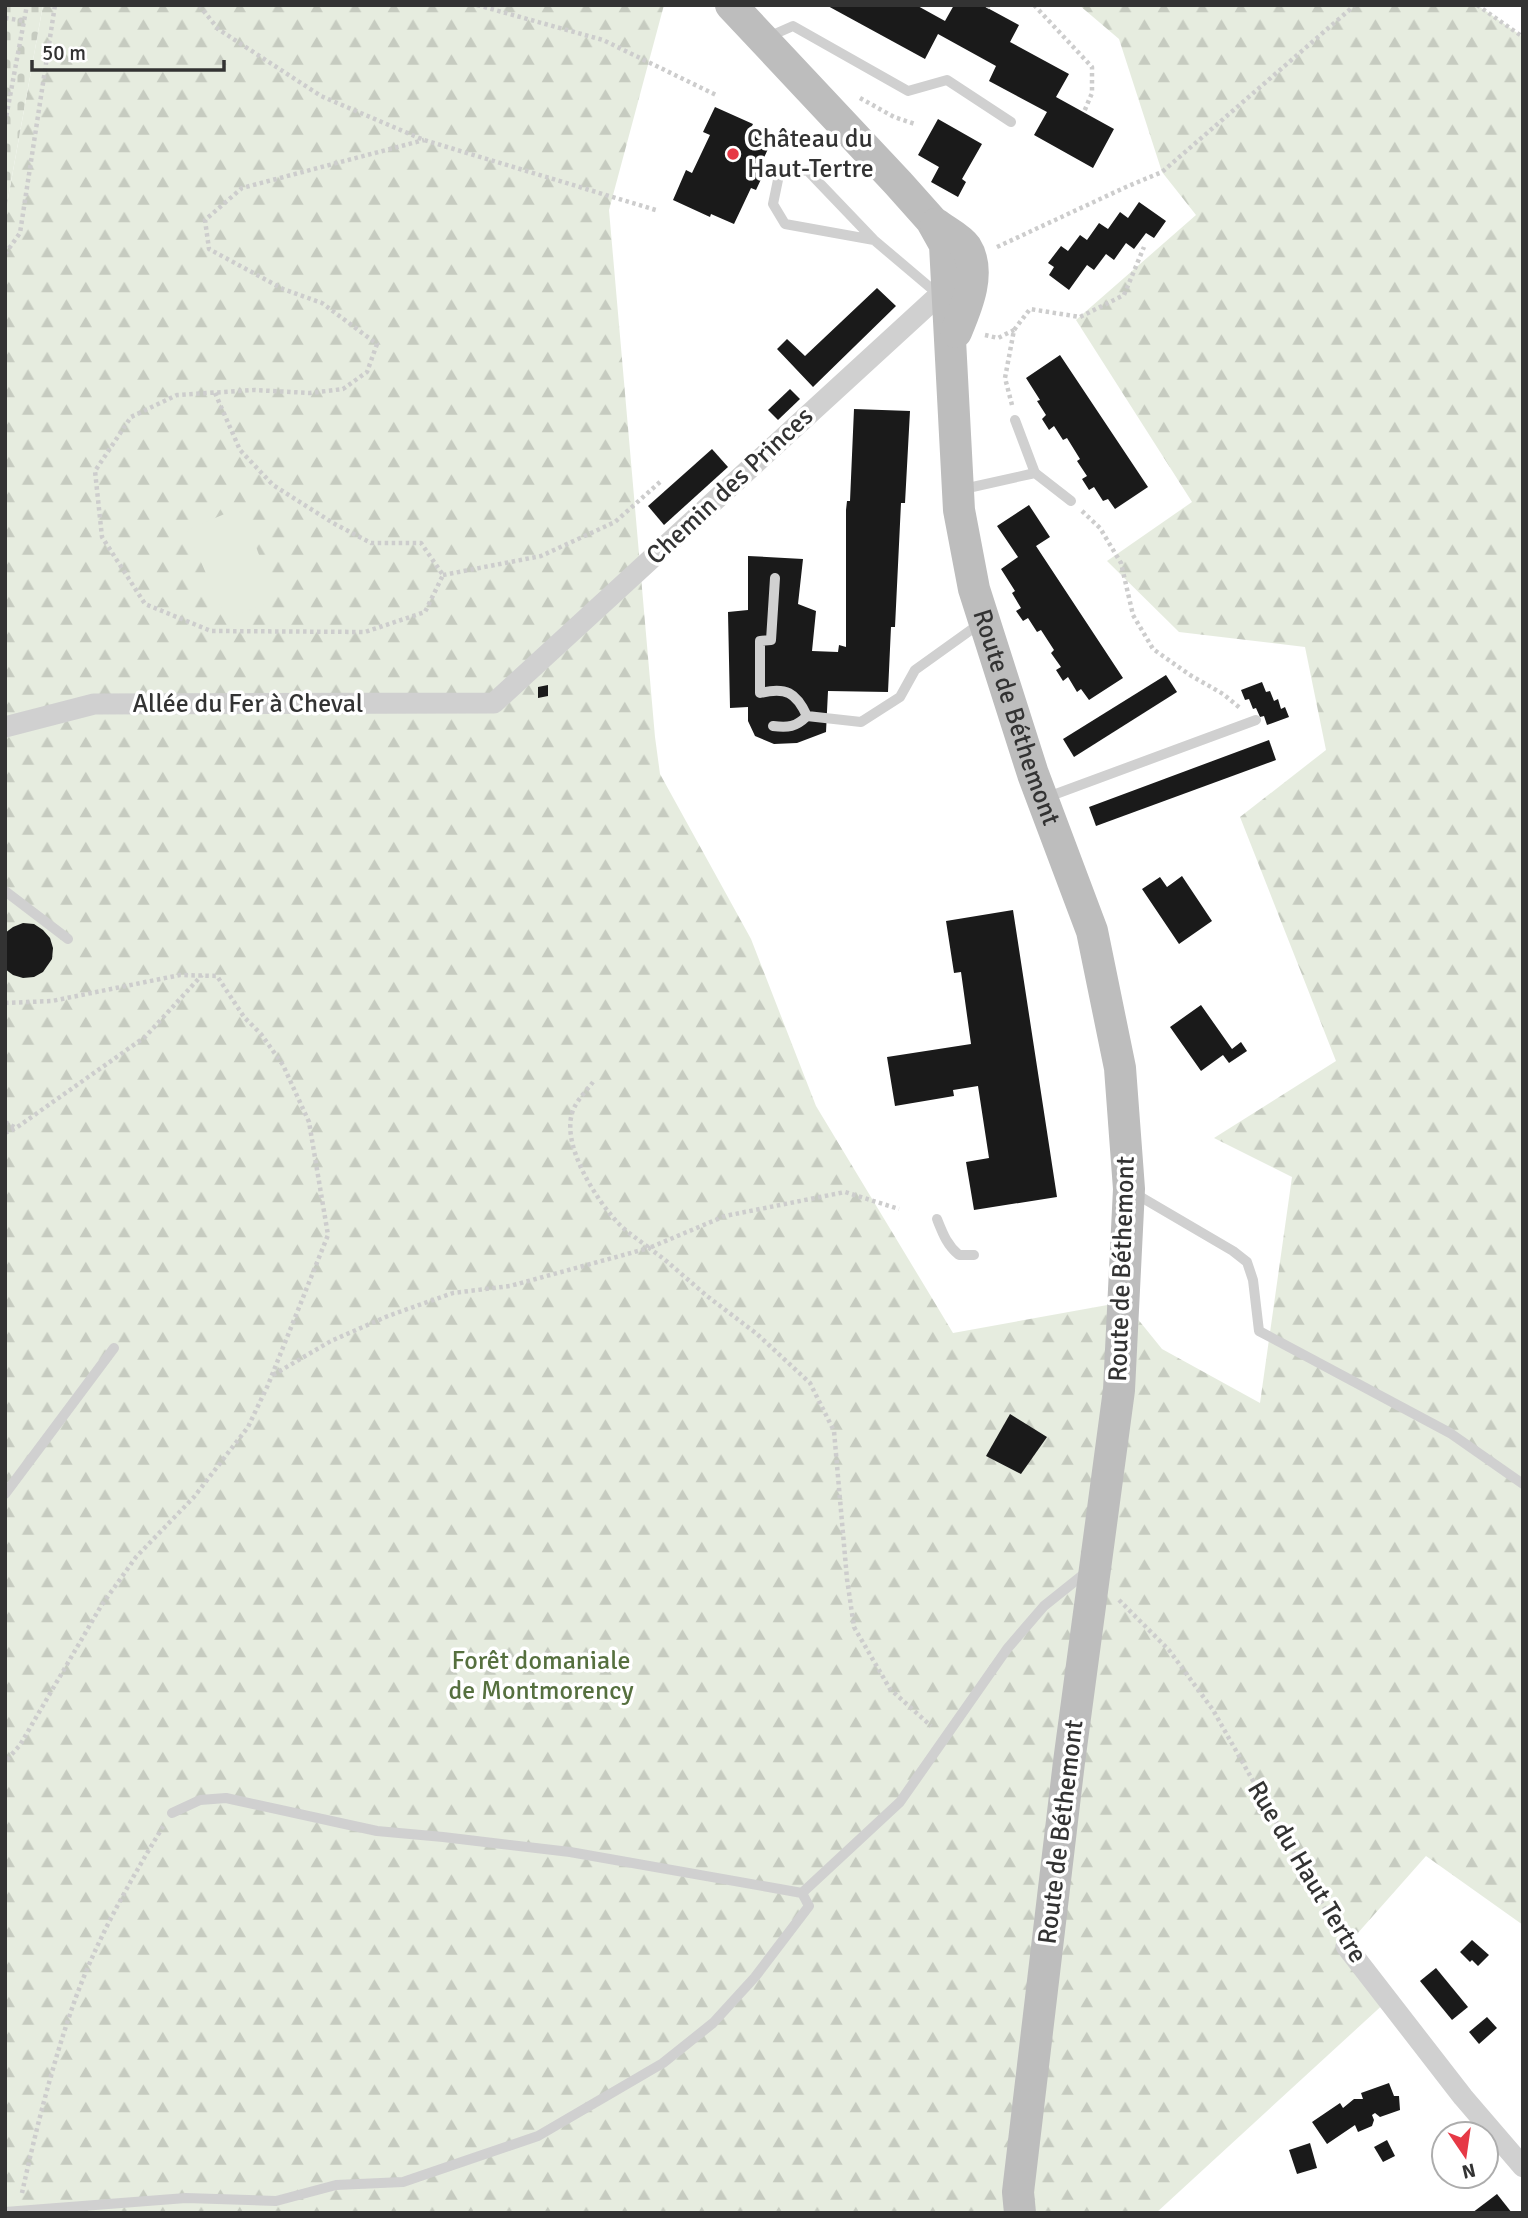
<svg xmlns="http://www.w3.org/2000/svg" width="1528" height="2218" viewBox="0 0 1528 2218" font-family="Signika,sans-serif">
<defs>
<pattern id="forest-firs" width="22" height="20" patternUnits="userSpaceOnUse" patternTransform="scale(1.75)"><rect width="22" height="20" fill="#e6ecdf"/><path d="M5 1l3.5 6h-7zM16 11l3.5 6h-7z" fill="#c6cbc0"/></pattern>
<pattern id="cemetery-stones" width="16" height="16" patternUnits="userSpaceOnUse" patternTransform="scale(1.75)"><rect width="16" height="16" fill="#e6ecdf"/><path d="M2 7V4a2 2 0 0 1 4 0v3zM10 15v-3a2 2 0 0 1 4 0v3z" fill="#c6cbc0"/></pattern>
</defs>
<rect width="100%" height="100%" fill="#fff"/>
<!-- forest -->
<polygon fill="url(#forest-firs)" points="43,5 664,5 609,210 655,737 660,774 751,939 816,1106 953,1333 1124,1302 1162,1349 1260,1403 1292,1177 1214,1138 1336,1061 1240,817 1326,750 1305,647 1179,632 1107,561 1192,502 1076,320 1196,215 1162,172 1119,39 1079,5 1477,5 1523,37 1523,1925 1426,1856 1349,1943 1388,2000 1156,2213 5,2213 5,215"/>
<!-- cemetery -->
<polygon fill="url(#cemetery-stones)" points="5,5 43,5 5,215"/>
<!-- pitch -->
<polygon fill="#e6ecdf" points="241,507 276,600 226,619 187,530"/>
<!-- building -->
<g fill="#1a1a1a">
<polygon points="826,5 916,5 945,21 954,5 982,5 1019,25 1010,42 1069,74 1056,97 1114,129 1093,168 1034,135 1047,112 989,81 996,66 938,34 925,59"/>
<polygon points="715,107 753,124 751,128 773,138 757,173 763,175 756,190 751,188 734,224 711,214 710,217 673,200 686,170 692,173 710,135 703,132"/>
<polygon points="938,119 982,144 962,179 966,182 958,197 931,182 939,167 918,155"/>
<polygon points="1139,202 1166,221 1154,238 1146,233 1134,249 1126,243 1114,260 1106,254 1094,270 1087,265 1069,290 1049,275 1054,267 1048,263 1061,246 1068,251 1080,235 1087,240 1099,223 1108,229 1120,212 1128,218"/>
<polygon points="877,288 896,306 813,387 777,349 787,339 805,356"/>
<polygon points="1060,355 1148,487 1115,509 1108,499 1103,501 1094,487 1089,490 1082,479 1087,476 1077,461 1080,459 1067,438 1063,440 1054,426 1049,430 1042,419 1046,415 1037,401 1040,400 1026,378"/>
<polygon points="790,389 800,399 778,420 768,410"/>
<polygon points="854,409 910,411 905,503 901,503 895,627 891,627 888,692 828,691 826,732 797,743 774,744 755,736 748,721 748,707 730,708 728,612 748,610 748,556 803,559 798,604 816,611 812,651 838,652 839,645 846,647 846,510 847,501 850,501"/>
<polygon points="712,449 728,467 664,525 648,506"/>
<polygon points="1029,505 1050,537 1036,546 1123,678 1089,700 1081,689 1077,692 1068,677 1063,681 1056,670 1061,667 1051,653 1054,650 1041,630 1037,632 1028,618 1023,621 1016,611 1021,608 1012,593 1015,591 1001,569 1018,557 997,526"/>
<polygon points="1166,675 1177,692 1074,757 1063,739"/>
<polygon points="1262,682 1266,692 1270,691 1274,701 1278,699 1281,709 1285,707 1289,717 1267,725 1264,716 1260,717 1256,708 1253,709 1249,699 1245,700 1241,690"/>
<polygon points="548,685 548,696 538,698 538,687"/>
<polygon points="1269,740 1276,760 1096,826 1089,807"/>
<polygon points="1182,876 1212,921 1179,944 1142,889 1160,877 1167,887"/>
<polygon points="1013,910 1057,1197 974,1210 966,1162 989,1158 978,1086 953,1090 954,1096 895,1106 887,1057 971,1044 961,972 954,973 946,921"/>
<polygon points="23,923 34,924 43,930 50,938 53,948 52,959 43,972 34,977 23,978 13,975 5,969 5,933 13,927"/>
<polygon points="1201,1005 1232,1049 1241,1042 1247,1051 1229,1063 1223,1055 1201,1071 1170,1027"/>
<polygon points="1010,1414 1047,1437 1021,1474 986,1456"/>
<polygon points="1472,1940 1489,1955 1478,1966 1472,1960 1470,1962 1460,1952"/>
<polygon points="1436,1968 1468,2007 1452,2020 1420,1981"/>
<polygon points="1487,2017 1497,2028 1479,2044 1469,2032"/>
<polygon points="1389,2083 1394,2096 1399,2096 1400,2110 1380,2117 1375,2113 1372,2115 1374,2120 1372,2126 1358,2132 1355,2125 1327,2144 1312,2122 1340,2103 1343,2108 1354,2099 1363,2099 1361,2093"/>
<polygon points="1387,2140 1395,2156 1383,2162 1374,2147"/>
<polygon points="1310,2143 1317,2168 1297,2174 1289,2150"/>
<polygon points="1497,2194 1512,2213 1472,2213"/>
</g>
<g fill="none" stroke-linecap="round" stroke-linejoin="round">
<!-- path -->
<g stroke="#cdcdcd" stroke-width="4.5" stroke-dasharray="3.5 3.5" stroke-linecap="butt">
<polyline points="199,5 218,29 321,96 424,140 659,211"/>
<polyline points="477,5 603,40 716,95"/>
<polyline points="1034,5 1092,67 1092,93 1084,112"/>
<polyline points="1477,5 1523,37"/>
<polyline points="917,6 917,5"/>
<polyline points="987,8 989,5"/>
<polyline points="5,18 24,21"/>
<polyline points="860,98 894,117 915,124"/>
<polyline points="5,123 27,5"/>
<polyline points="997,247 1126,187 1162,172 1355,5"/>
<polyline points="5,254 20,233 55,5"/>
<polyline points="985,335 998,338 1014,330"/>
<polyline points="215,393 240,450 273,485 333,523 371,543 421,543 443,575 425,612 365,632 211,631 145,604 102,537 95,471 131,417 177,395 254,390 310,393 343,389 367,372 377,344 322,303 283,289 209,249 205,220 242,188 424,140"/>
<polyline points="1012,405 1005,378 1014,330 1030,309 1080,317 1124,295 1144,247"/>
<polyline points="1082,511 1100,528 1121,563 1133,615 1153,649 1190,675 1223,694 1240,708"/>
<polyline points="443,575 541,556 615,522 660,482"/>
<polyline points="5,1003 52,1001 180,975 217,976 244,1017 261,1034 283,1065 309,1122 328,1235 268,1385 248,1427 194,1497 136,1557 101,1606 20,1745 5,1762"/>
<path d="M593,1082C587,1090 578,1099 574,1108C558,1142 597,1201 619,1224C628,1233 639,1240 649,1248L725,1216L845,1192L899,1209"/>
<polyline points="5,1122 16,1128"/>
<polyline points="5,1133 16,1128 145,1037 202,975"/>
<polyline points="273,1375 331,1341 388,1316 453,1293 510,1286 649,1248 664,1259 707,1296 757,1334 810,1383 834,1431 847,1579 854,1627 890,1689 931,1726"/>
<polyline points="1119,1600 1169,1650 1213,1710 1335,1926"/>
<path d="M22,2193C36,2129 54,2058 76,1997C98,1937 131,1879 164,1825"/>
</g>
<!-- lane -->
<g stroke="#d0d0d0" stroke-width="10">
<polyline points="768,37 793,26 908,91 947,80 1011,122"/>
<polyline points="874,240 785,224 773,204 779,175 807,170 874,240 939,295"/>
<polyline points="1015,420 1035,473"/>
<polyline points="959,490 1035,473 1071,501"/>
<path d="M775,578L771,640L760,641V693C786,687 796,692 807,716L861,722L900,697L915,670L982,622"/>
<path d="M773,726C788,728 796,727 807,716"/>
<polyline points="1045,798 1256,720"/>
<polyline points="5,891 68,939"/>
<polyline points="1134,1193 1233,1251 1247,1262 1253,1280 1259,1331 1450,1433 1523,1484"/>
<path d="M937,1219C943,1234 947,1245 959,1255H974"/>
<polyline points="5,1494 114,1348"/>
<polyline points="802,1893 900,1802 1007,1649 1044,1606 1089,1570"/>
<polyline points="5,2212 186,2198 276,2201 336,2185 403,2182 538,2136 663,2063 713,2023 755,1977 809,1906 802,1893 570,1852 443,1837 377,1831 226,1798 200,1800 172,1813"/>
</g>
<!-- street -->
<g stroke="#d0d0d0" stroke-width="21">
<polyline points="5,727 94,704 494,703 939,295 947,284 953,284"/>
<polyline points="1346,1946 1463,2097 1523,2167"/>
</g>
<!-- secondary -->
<g stroke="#bdbdbd" stroke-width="32">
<path id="s1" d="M731,5L898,183L931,220L945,245L959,510L974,589L1033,774L1092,931L1120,1068L1129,1189L1119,1390L1069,1762L1018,2192L1020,2213"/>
<path d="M936,224C945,231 960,238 966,247C982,272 966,308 956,332"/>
</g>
</g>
<!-- markers -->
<circle fill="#e63946" stroke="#fff" stroke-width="2.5" cx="733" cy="154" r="7"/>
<g text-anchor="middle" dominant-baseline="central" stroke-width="7" stroke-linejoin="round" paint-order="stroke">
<!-- poi labels -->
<g font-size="26" fill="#333" stroke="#fff" text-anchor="start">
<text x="747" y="139">Château du<tspan x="747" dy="30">Haut-Tertre</tspan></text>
</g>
<!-- street labels -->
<g font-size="26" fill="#333" stroke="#fff">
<text transform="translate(730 486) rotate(-43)">Chemin des Princes</text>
<text x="248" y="704">Allée du Fer à Cheval</text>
<text stroke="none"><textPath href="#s1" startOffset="803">Route de Béthemont</textPath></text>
<text transform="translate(1122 1269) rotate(-88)">Route de Béthemont</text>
<text transform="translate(1061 1832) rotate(-83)">Route de Béthemont</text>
<text transform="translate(1307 1872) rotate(59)">Rue du Haut Tertre</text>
</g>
<!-- park labels -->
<g font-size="26" fill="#56703f" stroke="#fff">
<text x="541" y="1661">Forêt domaniale<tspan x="541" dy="30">de Montmorency</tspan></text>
</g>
</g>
<!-- border -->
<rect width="1528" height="2218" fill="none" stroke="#333333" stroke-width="14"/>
<!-- north arrow -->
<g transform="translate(1465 2155) rotate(167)"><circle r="33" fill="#ffffff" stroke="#adadad" stroke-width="2"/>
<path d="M0-5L12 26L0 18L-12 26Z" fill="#e63946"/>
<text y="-10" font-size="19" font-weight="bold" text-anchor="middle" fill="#333333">N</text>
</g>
<!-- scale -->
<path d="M32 60v10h192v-10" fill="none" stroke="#333333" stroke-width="3.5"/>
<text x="42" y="60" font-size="21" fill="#333333" stroke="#ffffff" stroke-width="5" paint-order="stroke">50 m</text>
</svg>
